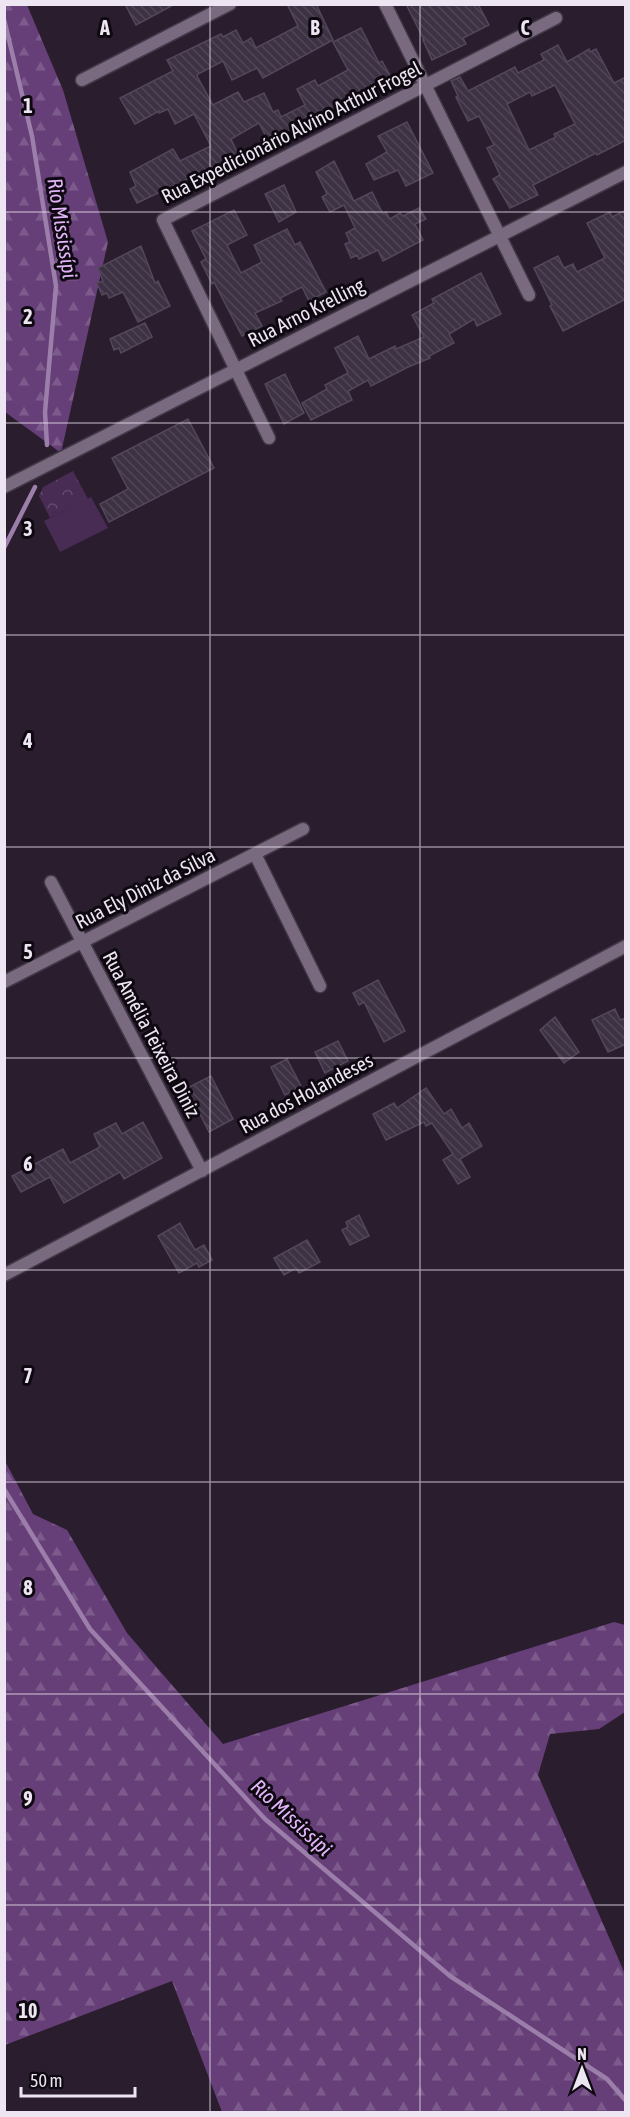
<svg xmlns="http://www.w3.org/2000/svg" width="630" height="2117" viewBox="0 0 630 2117" font-family="'Asap Condensed',sans-serif">
<defs>
<pattern id="forest-firs" width="22" height="20" patternUnits="userSpaceOnUse" patternTransform="scale(1.5)"><rect width="22" height="20" fill="#663f78"/><path d="M5 1l3.5 6h-7zM16 11l3.5 6h-7z" fill="#7c5b8c"/></pattern>
<pattern id="park-crowns" width="20" height="18" patternUnits="userSpaceOnUse" patternTransform="scale(1.5)"><rect width="20" height="18" fill="#482c54"/><path d="M2 6a3 3 0 1 1 6 0M12 15a3 3 0 1 1 6 0" fill="none" stroke="#634a6d"/></pattern>
<pattern id="building-back-hatch" width="6" height="6" patternUnits="userSpaceOnUse" patternTransform="scale(1.5)"><rect width="6" height="6" fill="#3d3144"/><path d="M-1 5l2 2M0 0l6 6M5-1l2 2" fill="none" stroke="#504556"/></pattern>
</defs>
<rect width="100%" height="100%" fill="#291d2e"/>
<!-- forest -->
<g fill="url(#forest-firs)">
<polygon points="5,5 27,5 63,90 108,242 61,453 5,412"/>
<polygon points="5,1461 33,1514 67,1530 127,1633 223,1744 614,1622 625,1625 625,1712 599,1729 550,1734 538,1775 625,1974 625,2112 222,2112 172,1981 5,2045"/>
</g>
<!-- park -->
<polygon fill="url(#park-crowns)" points="73,471 88,499 50,518 39,496 43,487"/>
<!-- pitch -->
<polygon fill="#482c54" points="91,497 108,528 60,552 44,521"/>
<g fill="none" stroke-linecap="round" stroke-linejoin="round">
<!-- stream -->
<g stroke="#9c7eaa" stroke-width="4.5">
<polyline points="4,19 32,136 56,286 45,412 47,445"/>
<polyline points="4,548 35,487"/>
<polyline points="4,1489 90,1629 265,1819 450,1976 607,2079 626,2101"/>
</g>
</g>
<!-- building -->
<g fill="url(#building-back-hatch)" stroke="#54475b" stroke-width="1.5" fill-rule="evenodd">
<polygon points="125,4 175,4 136,25"/>
<polygon points="287,4 316,4 333,40 263,78 257,68 232,80 223,61 198,74 197,76 213,105 238,92 244,102 264,93 273,112 278,110 281,117 305,105 297,89 315,80 318,86 348,70 333,42 361,28 379,63 382,61 392,79 340,109 339,107 282,133 284,137 270,144 259,123 231,139 239,156 220,166 220,164 215,166 137,203 130,189 136,186 130,172 173,149 180,161 211,146 194,114 175,124 168,109 159,113 159,111 135,124 120,98 173,71 167,60 221,34 223,37 236,30 243,43 251,38 256,48 298,26"/>
<polygon points="406,4 478,4 489,25 463,38 466,44 432,60 423,40 424,40"/>
<path d="M558,45L567,62L589,49L590,52L596,49L614,83L626,77V140L597,155L596,153L533,185L538,195L510,208L493,179L500,175L487,148L494,145L479,116L468,121L456,97L458,96L451,81L460,77L468,91L515,67L518,73L544,60L541,54ZM555,85L575,124L554,134L556,137L529,150L507,104L530,92L532,96Z"/>
<polygon points="407,122 433,173 406,186 398,170 374,180 366,164 387,152 378,136"/>
<polygon points="334,161 354,201 372,192 383,214 386,212 390,219 400,213 403,216 419,208 426,219 415,224 423,240 383,261 378,250 359,259 357,255 351,258 345,244 350,242 346,233 355,228 344,205 330,212 322,197 327,194 316,172"/>
<polygon points="284,185 296,212 279,222 265,194"/>
<polygon points="234,210 247,235 227,245 241,273 262,262 254,245 287,229 295,245 300,242 326,292 309,301 302,287 280,298 282,301 255,313 262,326 242,336 214,282 212,284 201,262 206,259 192,231"/>
<polygon points="626,210 626,299 563,331 550,306 552,305 534,268 558,256 564,268 573,264 577,272 605,258 587,223 610,212 612,217"/>
<polygon points="141,246 155,283 158,281 170,306 138,322 123,292 109,298 107,293 102,295 97,283 103,281 98,268"/>
<polygon points="481,273 501,314 477,326 474,319 449,334 454,343 429,356 430,358 408,367 371,386 368,380 348,391 352,400 311,420 302,403 327,389 325,385 348,373 335,348 358,336 369,359 395,346 396,349 424,337 412,315 434,303 432,299"/>
<polygon points="145,323 152,337 121,353 119,348 114,350 110,339"/>
<polygon points="285,374 304,413 284,424 265,384"/>
<polygon points="188,419 214,468 109,522 100,504 128,489 112,458"/>
<polygon points="378,980 405,1031 384,1042 364,1002 359,1005 353,993"/>
<polygon points="615,1009 620,1020 626,1018 626,1044 608,1052 592,1020"/>
<polygon points="555,1017 579,1052 564,1063 540,1030"/>
<polygon points="338,1041 348,1061 325,1073 315,1052"/>
<polygon points="287,1059 301,1086 285,1095 271,1067"/>
<polygon points="211,1076 233,1119 209,1132 187,1088"/>
<polygon points="426,1088 444,1114 451,1109 462,1128 469,1123 482,1146 460,1159 470,1177 458,1184 443,1160 453,1154 432,1123 426,1126 424,1122 386,1140 373,1114 394,1103 397,1108"/>
<polygon points="143,1122 162,1158 124,1179 120,1172 64,1203 50,1177 21,1192 12,1176 63,1149 70,1163 100,1147 94,1134 116,1123 122,1134"/>
<polygon points="359,1215 369,1236 350,1245 342,1230 348,1227 346,1222"/>
<polygon points="180,1223 195,1250 204,1245 212,1260 199,1267 197,1263 179,1273 158,1236"/>
<polygon points="307,1240 320,1262 299,1273 296,1268 284,1275 274,1258"/>
</g>
<g fill="none" stroke-linecap="round" stroke-linejoin="round">
<!-- street casing -->
<g stroke="#413846" stroke-width="15">
<g id="street">
<polyline points="385,4 529,295"/>
<polyline points="82,80 230,4"/>
<polyline points="269,438 163,220 556,18"/>
<polyline points="4,487 626,172"/>
<polyline points="255,854 320,986"/>
<polyline points="51,882 202,1171"/>
<polyline points="4,982 303,829"/>
<polyline points="4,1275 626,946"/>
</g>
</g>
<!-- street -->
<use href="#street" stroke="#796a80" stroke-width="12"/>
</g>
<!-- grid -->
<path fill="none" stroke="#ede5f1" stroke-width="1.5" stroke-opacity="0.55" d="M210,4V2112M420,4V2112M4,212H626M4,423H626M4,635H626M4,847H626M4,1058H626M4,1270H626M4,1482H626M4,1694H626M4,1905H626"/>
<g text-anchor="middle" dominant-baseline="central" stroke-width="6" stroke-linejoin="round" paint-order="stroke">
<!-- street labels -->
<g font-size="20" fill="#ede5f1" stroke="#0e0911">
<text transform="translate(291 132) rotate(-27)">Rua Expedicionário Alvino Arthur Frogel</text>
<text transform="translate(306 312) rotate(-27)">Rua Arno Krelling</text>
<text transform="translate(145 888) rotate(-27)">Rua Ely Diniz da Silva</text>
<text transform="translate(152 1034) rotate(62)">Rua Amélia Teixeira Diniz</text>
<text transform="translate(306 1093) rotate(-28)">Rua dos Holandeses</text>
</g>
<!-- water labels -->
<g font-size="21" font-style="italic" fill="#e2b4f8" stroke="#0e0911">
<text transform="translate(63 228) rotate(81)">Rio Mississípi</text>
<text transform="translate(292 1817) rotate(43)">Rio Mississípi</text>
</g>
</g>
<g font-size="20" text-anchor="middle" font-weight="bold" fill="#ede5f1" stroke="#0e0911" stroke-width="6" stroke-linejoin="round" paint-order="stroke">
<text x="105" y="35">A</text>
<text x="315" y="35">B</text>
<text x="525" y="35">C</text>
<text x="28" y="113">1</text>
<text x="28" y="324">2</text>
<text x="28" y="536">3</text>
<text x="28" y="748">4</text>
<text x="28" y="959">5</text>
<text x="28" y="1171">6</text>
<text x="28" y="1383">7</text>
<text x="28" y="1595">8</text>
<text x="28" y="1806">9</text>
<text x="28" y="2018">10</text>
</g>
<!-- border -->
<rect width="630" height="2117" fill="none" stroke="#ede5f1" stroke-width="12"/>
<!-- north arrow -->
<g transform="translate(582 2069)" stroke="#0e0911" stroke-width="4.5" paint-order="stroke">
<path d="M0-4.5L10 22L0 15L-10 22Z" fill="#ede5f1"/>
<text y="-9" font-size="16" font-weight="bold" text-anchor="middle" fill="#ede5f1">N</text>
</g>
<!-- scale -->
<path d="M21 2087v9h114v-9" fill="none" stroke="#ede5f1" stroke-width="3"/>
<text x="30" y="2087" font-size="18" fill="#ede5f1" stroke="#0e0911" stroke-width="4.5" paint-order="stroke">50 m</text>
</svg>
